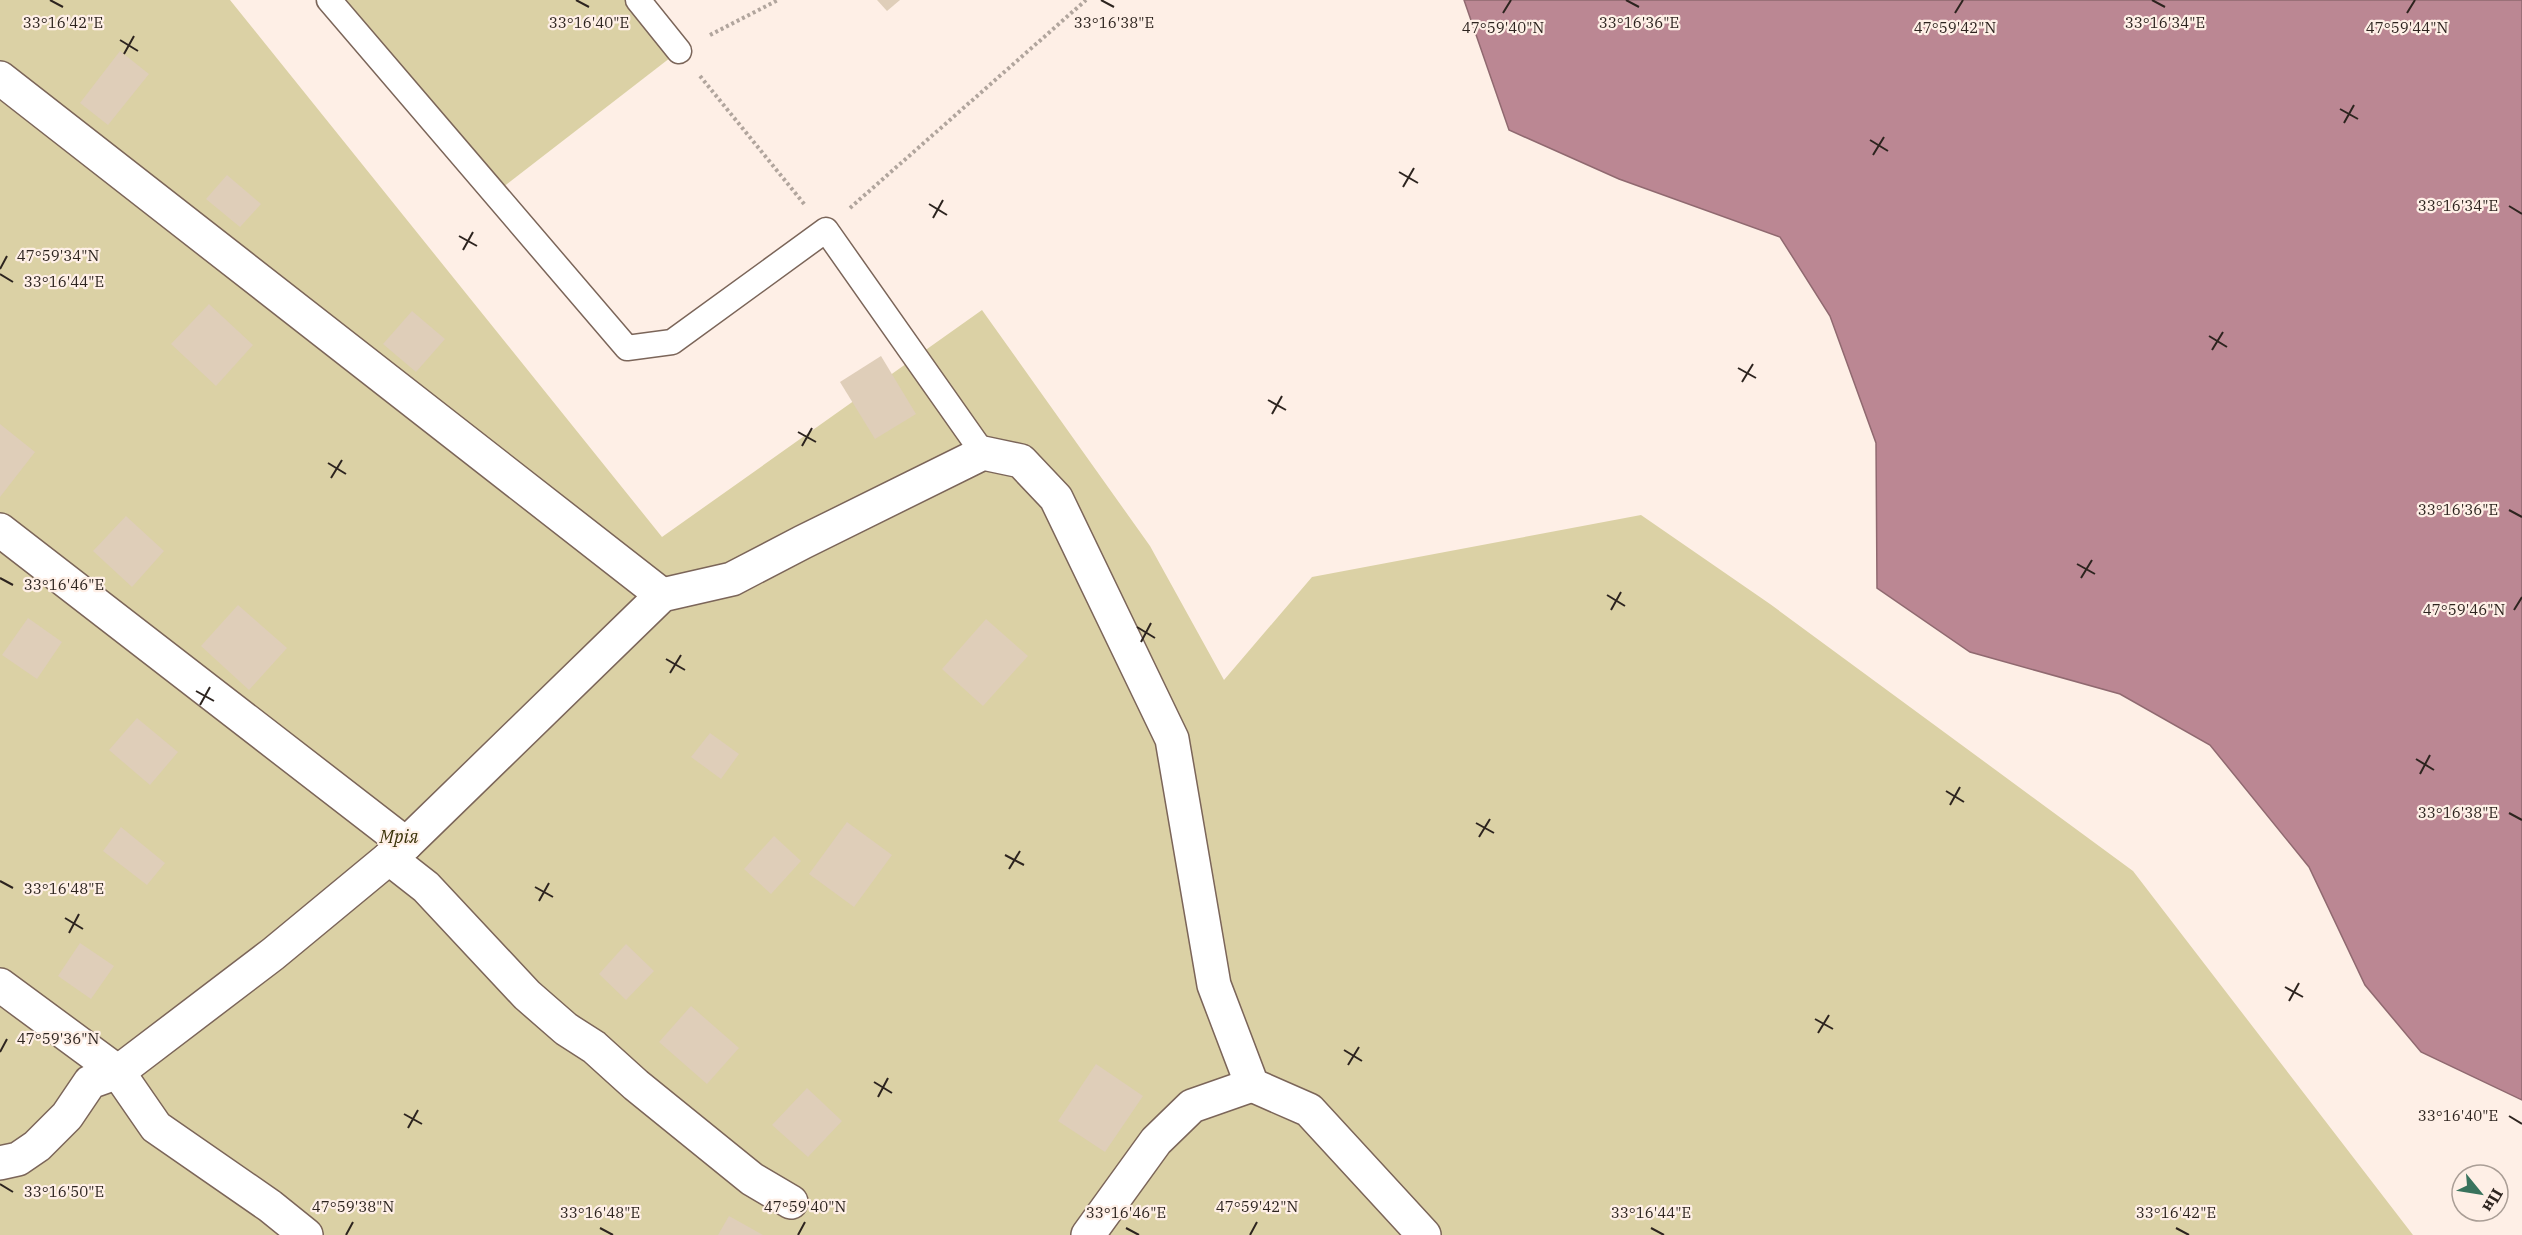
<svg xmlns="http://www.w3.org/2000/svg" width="2522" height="1235" viewBox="0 0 2522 1235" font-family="'IBM Plex Serif',serif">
<rect width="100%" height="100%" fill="#feefe6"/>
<!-- green -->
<g fill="#dbd1a5">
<polygon points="0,0 230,0 662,537 982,310 1150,546 1224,680 1312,577 1641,515 1770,604 2133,871 2413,1235 0,1235"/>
<polygon points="329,0 638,0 679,51 494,194"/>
</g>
<!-- water -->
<polygon fill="#bb8793" stroke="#906970" stroke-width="1.5" points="1464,0 2522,0 2522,1100 2421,1052 2365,985 2309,867 2210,745 2120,694 1970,652 1877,588 1876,443 1830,316 1780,237 1619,179 1509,130"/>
<!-- building -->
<g fill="#dfceb9">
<polygon points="877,0 900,0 887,11"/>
<polygon points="120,51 149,74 108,125 80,103"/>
<polygon points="227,175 261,204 240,227 206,199"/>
<polygon points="209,304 253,345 216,386 171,344"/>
<polygon points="412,311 445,339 416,372 383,344"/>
<polygon points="881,356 916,414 875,439 840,382"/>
<polygon points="0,424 35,452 0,497"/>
<polygon points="126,516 164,551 132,587 93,551"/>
<polygon points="238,605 287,648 249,690 201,646"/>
<polygon points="28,618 62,642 37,679 2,655"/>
<polygon points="986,619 1028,656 983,706 942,669"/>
<polygon points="137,718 178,752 150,785 109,750"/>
<polygon points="710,733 739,754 721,779 691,757"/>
<polygon points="847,822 892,855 854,907 809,874"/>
<polygon points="121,827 165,863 147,885 103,851"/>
<polygon points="774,836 801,861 771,894 744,869"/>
<polygon points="80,943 114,966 91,999 58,976"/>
<polygon points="626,944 654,971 626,1000 599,974"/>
<polygon points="691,1006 739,1048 707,1084 659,1042"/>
<polygon points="1096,1064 1143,1096 1105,1152 1058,1121"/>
<polygon points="807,1088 842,1121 808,1157 772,1125"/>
<polygon points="729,1216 763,1235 718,1235"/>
</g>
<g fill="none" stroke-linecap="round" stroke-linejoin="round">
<!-- lane casing -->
<g stroke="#7b6559" stroke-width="27">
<g id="lane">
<polyline points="329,0 627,348 672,342 826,230 983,453"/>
<polyline points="638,0 679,51"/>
</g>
</g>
<!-- street casing -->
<g stroke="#7b6559" stroke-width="36">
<g id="street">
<polyline points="0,78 662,595"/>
<polyline points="0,530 406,844"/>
<polyline points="389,858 426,887 527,995 566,1029 594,1047 636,1085 752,1179 791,1202"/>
<polyline points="0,985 118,1072 156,1127 270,1206 306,1235"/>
<polyline points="0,1163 18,1159 37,1146 67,1116 90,1082 118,1072 273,954 406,844 662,595 732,579 803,542 983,453 1021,461 1056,498 1172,739 1214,985 1252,1085 1309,1110 1424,1235"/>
<polyline points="1088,1235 1156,1141 1192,1106 1252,1085"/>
</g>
</g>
<!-- path -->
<g stroke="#b1a59d" stroke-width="4" stroke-dasharray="3 3" stroke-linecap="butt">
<polyline points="710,35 778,0"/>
<polyline points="700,76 805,205"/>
<polyline points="850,208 1086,0"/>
</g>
<!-- lane -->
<use href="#lane" stroke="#fff" stroke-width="24"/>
<!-- street -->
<use href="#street" stroke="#fff" stroke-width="33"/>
</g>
<!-- ticks -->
<path fill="none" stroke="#2d241f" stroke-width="2" d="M50,0L63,7M576,0L589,7M1101,0L1114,7M1626,0L1639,7M2152,0L2165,7M1503,13L1511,0M1955,13L1963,0M2407,13L2415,0M120,40L138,51M124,54L134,36M2340,109L2358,119M2344,123L2354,105M1870,140L1888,151M1873,155L1884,137M1399,172L1418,183M1403,187L1414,168M929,204L947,215M2509,206L2522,214M933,218L943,200M459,236L477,246M463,250L473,232M0,269L7,256M0,274L13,282M2209,336L2227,347M2212,350L2223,332M1738,368L1756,378M1742,382L1753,364M1268,400L1286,410M1272,414L1282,396M798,432L816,442M802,446L812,428M328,463L346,474M331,478L342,460M2509,510L2522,517M2077,564L2095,574M0,578L13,585M2081,578L2092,560M1607,595L1625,606M1611,610L1621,592M2514,610L2522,597M1137,627L1155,638M1141,642L1151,623M666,659L685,670M670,673L681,655M196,691L214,701M200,705L210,687M2416,759L2434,770M2420,774L2430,755M1946,791L1964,802M1950,805L1960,787M2509,813L2522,820M1476,823L1494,833M1479,837L1490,819M1005,855L1024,865M1009,869L1020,851M0,881L13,888M535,887L553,897M539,901L549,883M65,918L83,929M69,933L79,914M2285,987L2303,997M2289,1001L2299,983M1815,1019L1833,1029M1818,1033L1829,1015M1344,1050L1362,1061M0,1052L7,1039M1348,1065L1359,1047M874,1082L892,1093M878,1097L888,1078M404,1114L422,1124M2509,1116L2522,1124M408,1128L418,1110M0,1184L13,1192M600,1228L613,1235M1126,1228L1139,1235M1651,1228L1664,1235M2176,1228L2189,1235M346,1235L353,1222M798,1235L805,1222M1250,1235L1257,1222"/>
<g text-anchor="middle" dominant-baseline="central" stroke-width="4.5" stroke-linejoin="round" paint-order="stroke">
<!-- park labels -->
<g font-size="18" font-style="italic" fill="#393108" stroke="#feefe6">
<text x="399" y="836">Мрія</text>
</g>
</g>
<g font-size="15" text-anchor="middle" fill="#2d241f" stroke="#feefe6" stroke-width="4.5" stroke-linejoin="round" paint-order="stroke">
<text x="63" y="28">33°16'42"E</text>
<text x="589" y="28">33°16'40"E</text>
<text x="1639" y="28">33°16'36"E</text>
<text x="2165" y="28">33°16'34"E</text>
<text x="1114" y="28">33°16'38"E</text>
<text x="1503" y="33">47°59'40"N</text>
<text x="1955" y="33">47°59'42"N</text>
<text x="2407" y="33">47°59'44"N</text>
<text x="2458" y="211">33°16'34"E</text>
<text x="58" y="261">47°59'34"N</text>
<text x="64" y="287">33°16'44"E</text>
<text x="2458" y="515">33°16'36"E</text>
<text x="64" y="590">33°16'46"E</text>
<text x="2464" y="615">47°59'46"N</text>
<text x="2458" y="818">33°16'38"E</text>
<text x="64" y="894">33°16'48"E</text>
<text x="58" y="1044">47°59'36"N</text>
<text x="2458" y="1121">33°16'40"E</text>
<text x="64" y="1197">33°16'50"E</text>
<text x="353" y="1212">47°59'38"N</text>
<text x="805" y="1212">47°59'40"N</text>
<text x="1257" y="1212">47°59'42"N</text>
<text x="600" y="1218">33°16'48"E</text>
<text x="1126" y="1218">33°16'46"E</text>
<text x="1651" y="1218">33°16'44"E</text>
<text x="2176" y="1218">33°16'42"E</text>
</g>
<!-- north arrow -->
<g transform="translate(2480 1193) rotate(120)"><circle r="28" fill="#feefe6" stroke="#aa9e96" stroke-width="1.5"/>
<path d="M0-4.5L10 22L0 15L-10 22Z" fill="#39735d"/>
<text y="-9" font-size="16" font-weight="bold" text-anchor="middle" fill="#2d241f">Пн</text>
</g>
</svg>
